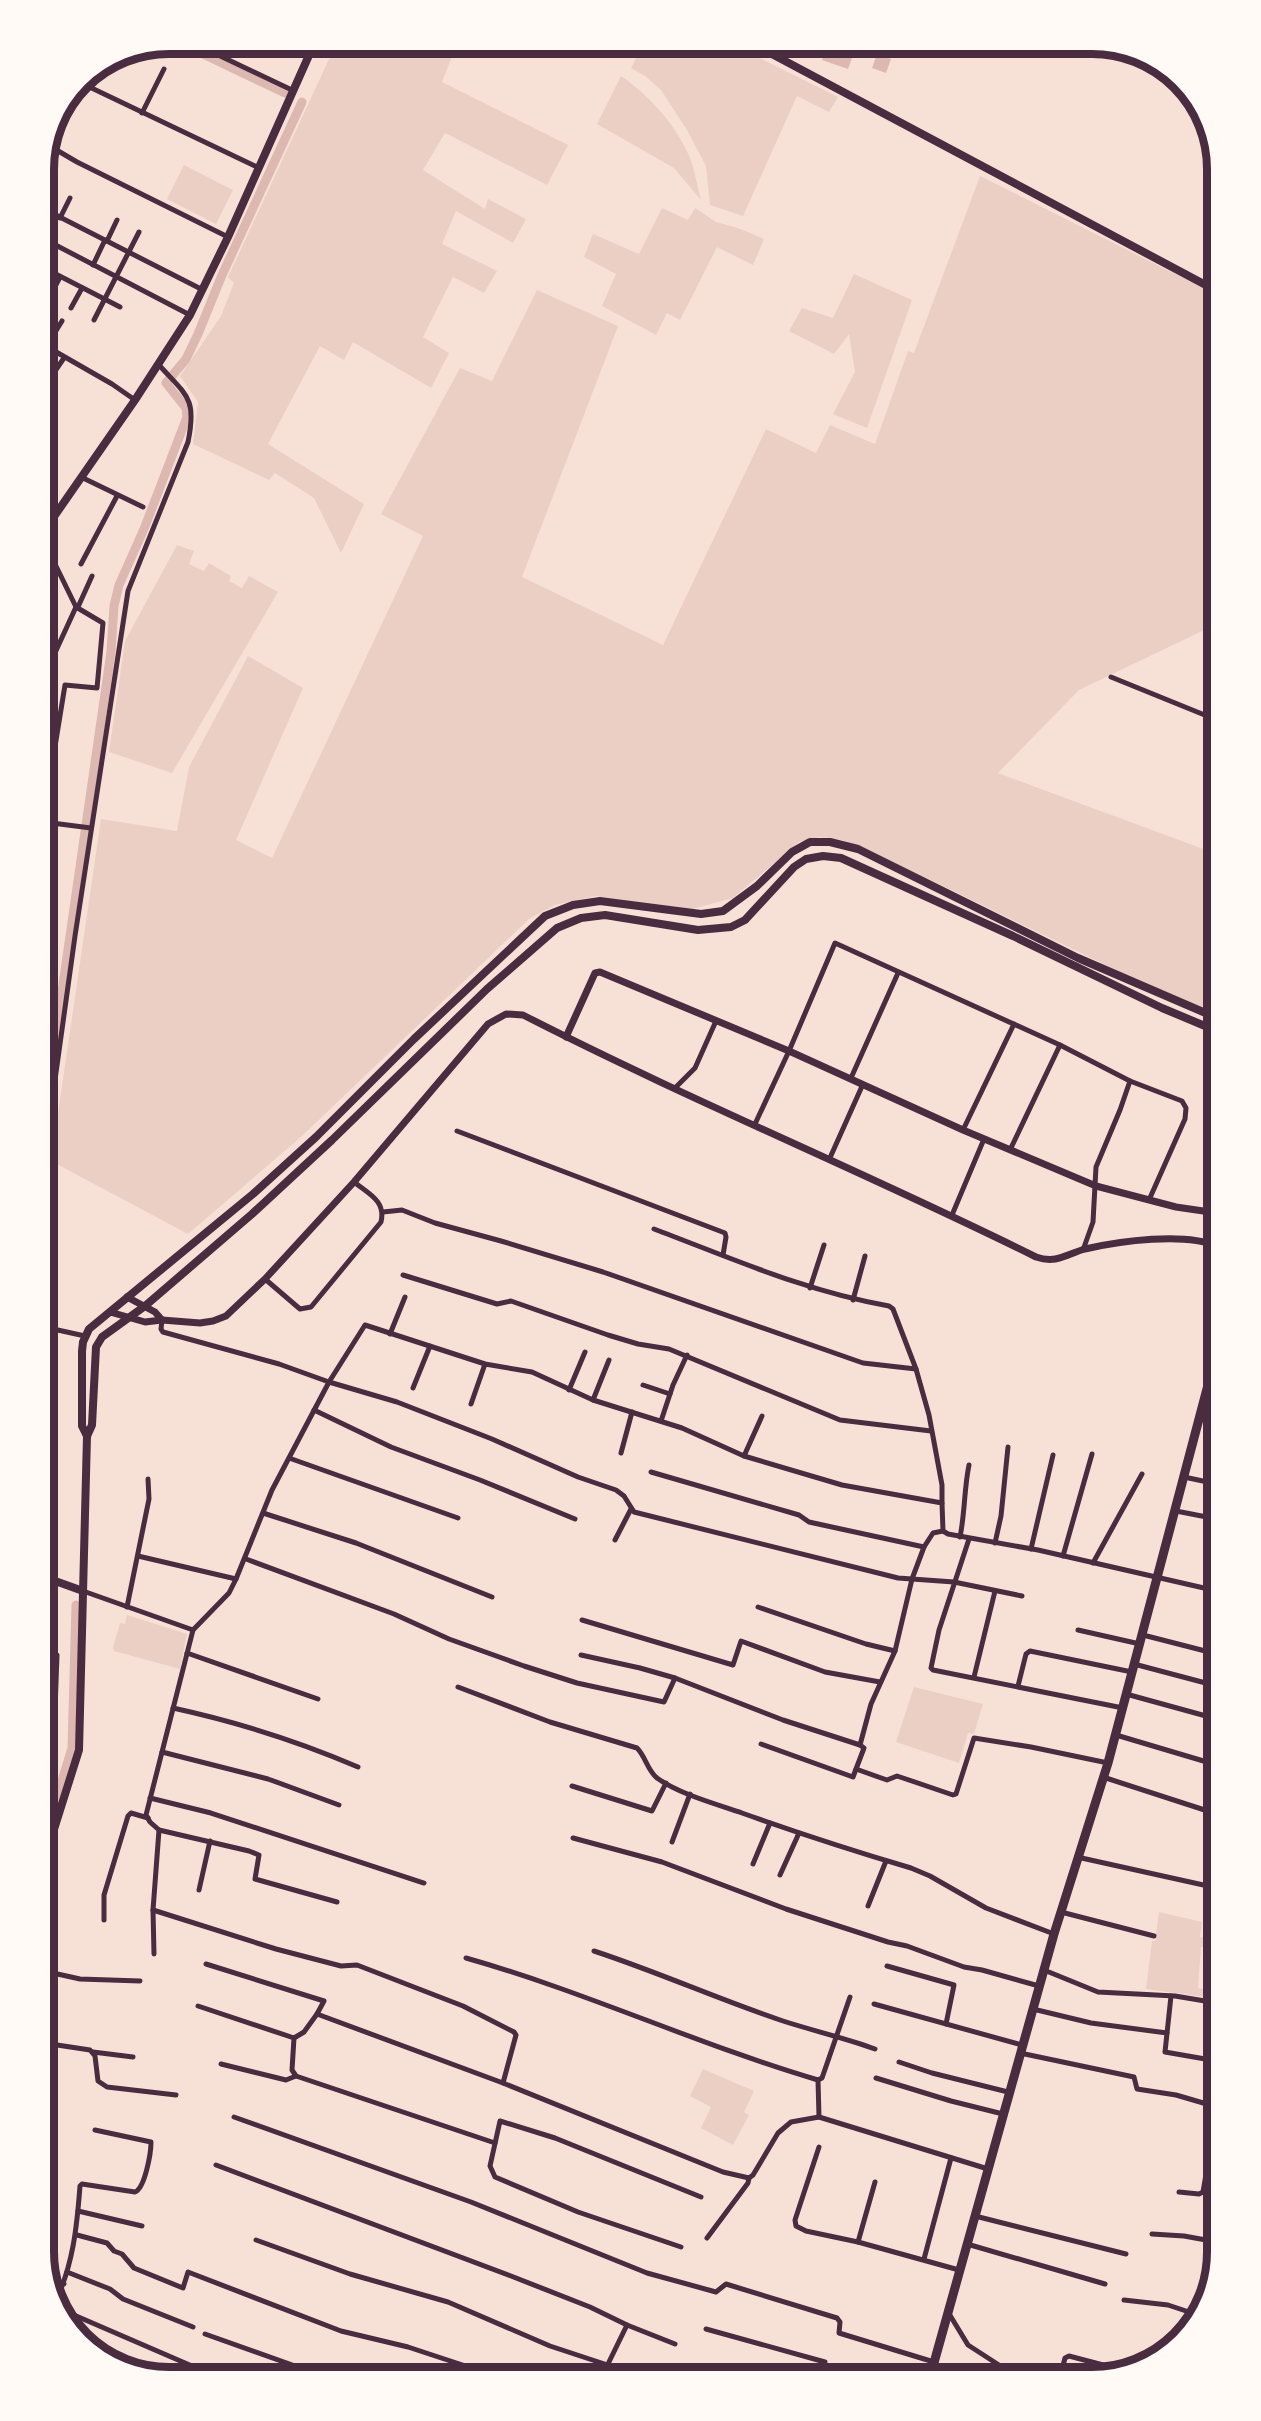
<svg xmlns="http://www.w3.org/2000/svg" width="1261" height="2421" viewBox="0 0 1261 2421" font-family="'PT Sans Narrow',sans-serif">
<rect width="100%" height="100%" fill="#f7e1d7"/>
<!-- green -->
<g fill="#ebcfc5">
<polygon points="336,44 457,44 442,82 568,145 547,185 445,133 423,170 485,209 488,199 526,219 513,243 456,211 442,244 497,271 484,293 453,277 423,337 449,353 431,388 353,342 344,360 320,346 268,444 364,504 341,553 314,498 275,473 269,480 193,444 198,402 180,376 221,316 234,283 228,277"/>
<polygon points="643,44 731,44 838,97 829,112 797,96 743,216 710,205 706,166 687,130 661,90 645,76 631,68"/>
<path d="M621,76C650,96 676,125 690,158C695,171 697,186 701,200L674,168L597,124Z"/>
<polygon points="184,165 233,190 216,224 167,199"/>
<polygon points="980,176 1217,295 1217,624 1079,690 998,773 1217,854 1217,1015 1126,975 937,883 842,840 820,837 799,842 733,898 692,909 596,896 555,905 529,919 301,1137 188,1234 51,1161 101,819 177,831 189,767 248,656 303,688 236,840 272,858 423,536 381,514 460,368 492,381 537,290 618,326 522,577 663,645 766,429 816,453 830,425 875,444 908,351 914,353"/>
<polygon points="662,208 688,220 695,208 716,222 738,228 764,239 753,265 717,247 680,320 667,313 656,335 602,306 616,274 584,257 593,234 639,254"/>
<polygon points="854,274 912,300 867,428 833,414 855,372 849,334 834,354 789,331 802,308 833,318"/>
<polygon points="177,545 194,551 189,564 204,571 209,563 231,576 229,581 242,588 249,576 278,592 172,773 109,752 125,641"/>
<polygon points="127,1615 187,1634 180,1669 114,1651 113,1647 120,1623 125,1624"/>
<polygon points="914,1687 983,1704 974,1734 968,1733 959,1763 896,1742"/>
<polygon points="1159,1912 1202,1922 1200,1937 1206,1938 1205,1947 1201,1947 1198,1988 1207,1990 1205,1997 1146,1989 1152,1941 1155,1941"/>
<polygon points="703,2069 754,2091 744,2112 749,2115 733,2145 701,2128 711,2107 690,2096"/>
</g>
<!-- water -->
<g fill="#dcb8b0">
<polygon points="828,44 857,44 848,69 822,60"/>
<polygon points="877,54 891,59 886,73 872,68"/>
</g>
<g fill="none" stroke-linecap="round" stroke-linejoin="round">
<!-- canal -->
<g stroke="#dcb8b0" stroke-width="9">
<polyline points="182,44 285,93"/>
<polyline points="44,1116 111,652 114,606 119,585 144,529 187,417 186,408 166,383 186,359 198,334 222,275 302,102"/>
<polyline points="44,1840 72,1748 76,1605"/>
</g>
<!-- minor -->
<g stroke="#4a2c40" stroke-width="5">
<polyline points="195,44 294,91"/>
<polyline points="79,82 259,168"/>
<polyline points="87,86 95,70"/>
<polyline points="142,113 164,69"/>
<polyline points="48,145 77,162 228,237"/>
<polyline points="44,209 203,290"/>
<polyline points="60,218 70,198"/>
<polyline points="44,239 190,315"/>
<polyline points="107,241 117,220"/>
<polyline points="93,265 105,240"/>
<polyline points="44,268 120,307"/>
<polyline points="46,304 60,277"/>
<polyline points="71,308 82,288"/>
<polyline points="94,320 139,232"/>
<polyline points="44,345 112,384 135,400"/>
<polyline points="46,347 62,321"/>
<polyline points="44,387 64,358"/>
<polyline points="81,477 143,507"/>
<polyline points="44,557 55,564 76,607 103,623 97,688 65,685 52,765"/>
<polyline points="81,564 117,496"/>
<polyline points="78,607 92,576"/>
<polyline points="54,655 76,607"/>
<polyline points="1111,677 1217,720"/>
<polyline points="44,822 91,828"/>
<polyline points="851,1078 898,973"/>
<polyline points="1130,1081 1182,1101 1186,1108 1185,1119 1149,1200"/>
<polyline points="675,1088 695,1068 716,1021"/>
<polyline points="755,1124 789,1051 835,943 1060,1045 1130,1081 1120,1110 1096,1167 1093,1222 1083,1250"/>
<polyline points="963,1130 1014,1024"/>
<polyline points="457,1131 725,1233 726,1237 723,1255"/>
<polyline points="1010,1150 1060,1045"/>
<path d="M44,1159L75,936L128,591L188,442C197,398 187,396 159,365"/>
<polyline points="829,1160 863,1084"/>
<polyline points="383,1212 402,1210 435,1223 501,1241 603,1272 863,1363 916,1369"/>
<polyline points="952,1215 984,1139"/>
<path d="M654,1229C731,1258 807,1292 889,1306L893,1309L916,1369L929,1415L942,1485V1503"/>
<polyline points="1208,1242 1215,1212"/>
<polyline points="403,1275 497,1304 511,1301 608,1335 638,1344 669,1349 840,1420 931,1431"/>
<path d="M265,1279L300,1309L311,1307L381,1222C386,1201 369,1194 354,1182"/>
<polyline points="810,1288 824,1245"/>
<polyline points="853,1300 865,1256"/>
<polyline points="162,1320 161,1329 163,1332 279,1364 329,1382 397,1402 492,1439 578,1477 616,1490 624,1496 634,1512 898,1578 954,1582 1022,1596"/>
<polyline points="44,1327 85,1336"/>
<polyline points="390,1334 405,1297"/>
<polyline points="643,1385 670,1394"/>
<polyline points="413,1388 430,1346"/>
<polyline points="569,1390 585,1352"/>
<polyline points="593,1400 609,1360"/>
<polyline points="471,1404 485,1364"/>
<polyline points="314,1410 391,1447 480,1480 575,1519"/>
<polyline points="661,1421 673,1385 687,1355"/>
<polyline points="621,1453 632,1412"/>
<polyline points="744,1456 762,1416"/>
<polyline points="289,1458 458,1518"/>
<polyline points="651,1472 799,1515 809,1522 924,1547"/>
<polyline points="1184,1477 1217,1484"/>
<polyline points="1176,1511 1217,1519"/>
<polyline points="263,1513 356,1543 492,1597"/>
<path d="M960,1537C965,1513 964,1489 969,1465"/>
<polyline points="969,1539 939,1630 931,1668 933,1670 1123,1708"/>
<polyline points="615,1540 631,1509"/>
<polyline points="995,1543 1001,1516 1008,1447"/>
<polyline points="1031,1549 1053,1455"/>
<polyline points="138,1556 236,1579"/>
<polyline points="1063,1556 1092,1454"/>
<polyline points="246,1559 394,1614 449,1639 524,1666 577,1683 664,1702 675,1678"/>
<polyline points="1093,1563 1142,1474"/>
<polyline points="83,1591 193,1630"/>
<polyline points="127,1607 149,1499 148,1479"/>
<polyline points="758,1607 866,1644 895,1651"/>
<polyline points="582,1620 733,1665 741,1641 825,1672 880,1682"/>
<polyline points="1078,1630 1140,1644"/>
<polyline points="1143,1635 1217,1654"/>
<polyline points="187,1653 318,1699"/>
<polyline points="581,1655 640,1668 675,1678 783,1720 860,1745 871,1704 895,1651 912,1579 924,1547 933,1533 943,1531"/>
<polyline points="1134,1664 1217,1686"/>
<polyline points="974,1677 995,1591"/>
<polyline points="1018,1686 1026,1654 1030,1651 1132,1672"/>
<path d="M458,1687L550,1722L637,1748C646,1757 647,1770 657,1778C679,1794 716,1804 742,1813C798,1833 854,1851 911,1868L930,1876L986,1908L1054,1934"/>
<polyline points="1126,1694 1217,1719"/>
<path d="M173,1708C237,1722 298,1741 358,1767"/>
<polyline points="1116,1735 1217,1765"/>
<polyline points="761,1744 853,1777 864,1748 860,1745"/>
<polyline points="162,1752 268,1779 339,1805"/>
<polyline points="856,1769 887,1780 897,1776 953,1795 956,1794 974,1738 1031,1747 1108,1763"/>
<polyline points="44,1772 54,1738 57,1655 44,1648"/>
<polyline points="1103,1777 1217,1814"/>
<polyline points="572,1786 652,1811 666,1783"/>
<polyline points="150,1798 211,1813 424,1883"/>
<polyline points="159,1830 249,1851 259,1855 255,1879 337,1902"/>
<polyline points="573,1838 662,1862 786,1909 888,1942 907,1946 964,1967 982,1970 1039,1986"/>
<polyline points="672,1842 690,1794"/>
<polyline points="1077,1857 1217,1888"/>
<polyline points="753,1864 770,1823"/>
<polyline points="780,1875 799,1833"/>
<polyline points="199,1890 210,1841"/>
<polyline points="868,1906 886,1861"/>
<polyline points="153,1910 276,1949 341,1966 357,1965 463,2006 514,2032 516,2035 503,2083 723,2172 749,2178 753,2175 778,2133 791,2122 819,2117 988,2169"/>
<polyline points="1061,1912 1154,1936"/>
<polyline points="104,1920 104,1895 128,1816 131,1813 148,1818"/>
<path d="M594,1951C658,1972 720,2000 783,2021C814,2031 845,2038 875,2049"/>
<polyline points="154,1954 153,1910 159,1830 150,1822 146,1815 193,1630 229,1593 236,1579 272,1490 329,1382 365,1325 485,1364 532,1372 593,1400 682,1428 744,1456 842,1485 942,1503 943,1531 948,1534 1038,1550 1217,1591"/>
<path d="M466,1958C586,1992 699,2045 818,2080L822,2078L850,1997"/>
<polyline points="206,1964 324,2001 317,2014 503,2083"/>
<polyline points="887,1966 954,1985 946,2024"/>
<polyline points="1044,1970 1098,1992 1175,1996 1217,2003"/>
<polyline points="44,1971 80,1979 140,1981"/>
<polyline points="1171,1996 1165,2052 1211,2060"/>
<polyline points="874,2004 1022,2045"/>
<polyline points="198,2006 294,2038 292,2070 296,2076 495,2143"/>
<polyline points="1033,2009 1091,2023 1167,2033"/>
<polyline points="294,2038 304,2032 317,2014"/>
<polyline points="44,2043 90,2050 95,2056 98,2081 107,2087 176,2095"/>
<polyline points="93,2052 133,2057"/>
<polyline points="1020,2053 1134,2077 1137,2089 1176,2095 1217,2107"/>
<polyline points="899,2062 932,2073 1008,2092"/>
<polyline points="221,2064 286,2080 296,2076"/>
<polyline points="876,2078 951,2101 1003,2114"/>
<polyline points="818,2080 819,2117"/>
<polyline points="44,2086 44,2066"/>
<polyline points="234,2117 471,2202 647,2273 716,2292 726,2284 837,2318 840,2322 839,2333 934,2362"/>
<polyline points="819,2147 795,2220 796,2226 806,2231 858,2242 959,2270"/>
<polyline points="216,2165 511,2276 590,2307 627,2325 607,2366"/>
<polyline points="1179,2192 1199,2194 1203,2192 1211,2145 1217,2128"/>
<polyline points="78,2211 142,2226"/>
<polyline points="975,2216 1126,2254"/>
<polyline points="1152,2234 1184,2236 1217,2242"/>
<polyline points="77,2235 107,2243 114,2251 122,2254 134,2268 183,2288 188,2272 341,2331 408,2347 499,2377"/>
<polyline points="707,2238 748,2183 749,2178"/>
<polyline points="256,2240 350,2274 448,2302 550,2346 644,2377"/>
<polyline points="858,2242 875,2182"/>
<polyline points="967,2244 1105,2284"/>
<polyline points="681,2247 578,2212 495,2177 490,2166 500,2121 555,2138 701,2197"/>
<polyline points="924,2259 951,2158"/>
<polyline points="67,2272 110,2289 123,2299 193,2327"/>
<polyline points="48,2276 64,2284"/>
<polyline points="1124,2300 1168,2305 1198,2315"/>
<path d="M55,2302C73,2266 77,2226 80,2186L82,2184L135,2192C145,2188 151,2153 151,2142L95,2130"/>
<polyline points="60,2309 192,2366"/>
<polyline points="948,2312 968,2345 1002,2367 1027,2377"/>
<polyline points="627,2325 675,2344"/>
<polyline points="706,2329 825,2362 822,2377"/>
<polyline points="205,2334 326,2377"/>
<polyline points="1060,2377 1065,2358 1069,2356 1126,2371"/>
</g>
<!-- tertiary -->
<g stroke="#4a2c40" stroke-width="7">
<polyline points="566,1037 595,973 600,972 789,1051 963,1130 1096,1186 1176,1207 1217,1213"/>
<polyline points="127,1297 155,1312 162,1320"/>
<path d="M110,1312L145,1322L162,1320L200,1323L213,1321L226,1316L265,1279L354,1182L488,1024L506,1014L523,1015C691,1101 867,1173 1036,1257C1057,1264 1067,1254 1085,1249C1120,1241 1184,1232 1217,1246"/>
</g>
<!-- secondary -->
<g stroke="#4a2c40" stroke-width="8">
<polyline points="753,44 1217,291"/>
<polyline points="87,1436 82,1426 82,1351 83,1342 89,1329 253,1194 316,1137 414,1039 545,916 573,905 600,901 701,914 723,911 757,886 792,852 810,842 830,842 858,849 1078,958 1217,1018"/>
<polyline points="44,1577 83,1591"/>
<polyline points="44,1861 79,1750 87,1436 92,1425 96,1347 102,1337 145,1306 252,1214 332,1140 487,989 557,928 581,918 605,915 698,930 731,927 745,920 794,867 806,859 823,856 841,858 1013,936 1162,1008 1217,1031"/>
</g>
<!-- primary -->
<polyline stroke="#4a2c40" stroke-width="8" points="44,531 135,400 190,315 228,237 314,44"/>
<!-- trunk -->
<polyline stroke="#4a2c40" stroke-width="9" points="930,2377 1054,1934 1108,1763 1217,1351"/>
</g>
<!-- crop -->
<path d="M0 0H1261V2421H0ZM169 54H1092A115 115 0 0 1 1207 169V2252A115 115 0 0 1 1092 2367H169A115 115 0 0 1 54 2252V169A115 115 0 0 1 169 54Z" fill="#fffaf5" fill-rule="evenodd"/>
<path fill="none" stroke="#4a2c40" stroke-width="8" d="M169 54H1092A115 115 0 0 1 1207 169V2252A115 115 0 0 1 1092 2367H169A115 115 0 0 1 54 2252V169A115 115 0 0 1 169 54Z"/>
</svg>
